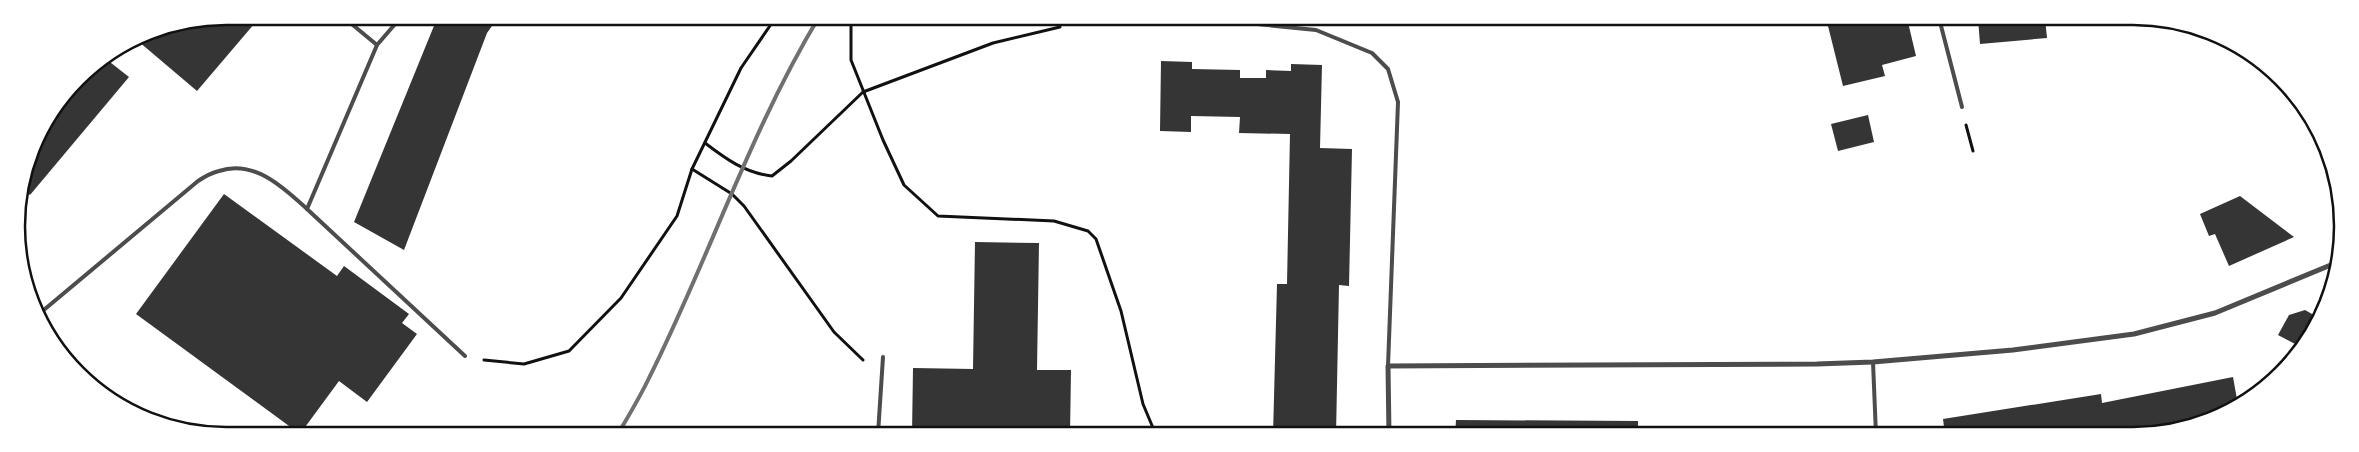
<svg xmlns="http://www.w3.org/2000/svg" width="2359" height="452" font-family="'DM Sans',sans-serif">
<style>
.building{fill:#353535}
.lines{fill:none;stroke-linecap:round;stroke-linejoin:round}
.path{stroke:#111;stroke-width:3}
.service{stroke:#4c4c4c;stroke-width:4}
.minor{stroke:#4c4c4c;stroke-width:5}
.rail{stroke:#707070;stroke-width:4}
.rim{fill:none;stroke:#111;stroke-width:2.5}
</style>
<rect width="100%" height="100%" fill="#fff"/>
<!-- building -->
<g class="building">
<polygon points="226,16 261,16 197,91 138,41 146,32"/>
<polygon points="438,16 499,16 487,33 404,250 354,222"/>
<polygon points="1826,18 1871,18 1872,21 1887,18 1907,18 1916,56 1882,65 1885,76 1843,86"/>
<polygon points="1978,18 2045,18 2047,38 1980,44"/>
<polygon points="106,59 129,77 30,195 23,189 38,133 78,77"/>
<polygon points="1161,61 1192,62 1192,69 1240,70 1240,78 1266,78 1266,70 1291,71 1291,64 1322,65 1320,148 1352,149 1349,286 1339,285 1336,435 1273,435 1277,284 1287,284 1290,134 1239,133 1240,117 1191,116 1191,132 1160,131"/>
<polygon points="1868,115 1874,142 1838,151 1831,124"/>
<polygon points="224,194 337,276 344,266 409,314 402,323 417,334 367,402 339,381 300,434 136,314"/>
<polygon points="2240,196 2294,237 2229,266 2215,234 2209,236 2200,214"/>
<polygon points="975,242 1039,243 1037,370 1071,370 1070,435 912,434 913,368 973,369"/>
<polygon points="2305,310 2321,319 2301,347 2278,335 2289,315"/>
<polygon points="2233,377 2238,405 2226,414 2147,435 1945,435 1943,419 2101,394 2102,403"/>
<polygon points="1456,420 1638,421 1638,435 1455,435"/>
</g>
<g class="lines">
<!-- path -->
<g class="path">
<polyline points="851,17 851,60 883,140 904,185 938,216 1054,221 1088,231 1096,239 1121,311 1143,404 1156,435"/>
<polyline points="1966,125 1973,151"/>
<path d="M705,143c21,16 40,30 67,33l19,-15 72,-69 130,-49 67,-16"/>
<polyline points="692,169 732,194 744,206 834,332 863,360"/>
<polyline points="484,360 524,364 569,351 621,298 677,216 692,169 741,68 776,17"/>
</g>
<!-- service -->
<g class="service">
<polyline points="342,16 377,45"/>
<polyline points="1939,18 1962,107"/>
<polyline points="1079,23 1196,18 1316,30 1372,53 1388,69 1398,102 1388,366"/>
<polyline points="307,209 465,356"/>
<polyline points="2333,265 2335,272"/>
<path d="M39,314l159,-133c6,-4 13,-8 21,-10 35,-12 65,17 88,38l70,-164 25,-29"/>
<polyline points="1873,362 1876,435"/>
<polyline points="878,434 883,357"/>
</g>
<!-- minor -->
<polyline class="minor" points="1389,435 1388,366 1817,364 1873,362 2013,350 2134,334 2215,313 2338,262"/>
<!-- rail -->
<path class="rail" d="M618,434c11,-19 22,-37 31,-56 60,-119 101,-247 170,-361"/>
</g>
<!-- crop -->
<path d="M0 0H2359V452H0ZM226 25H2133A201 201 0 0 1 2334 226V226A201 201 0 0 1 2133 427H226A201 201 0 0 1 25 226V226A201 201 0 0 1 226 25Z" fill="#fff" fill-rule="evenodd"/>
<path class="rim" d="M226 25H2133A201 201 0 0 1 2334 226V226A201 201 0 0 1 2133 427H226A201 201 0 0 1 25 226V226A201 201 0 0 1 226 25Z"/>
</svg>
